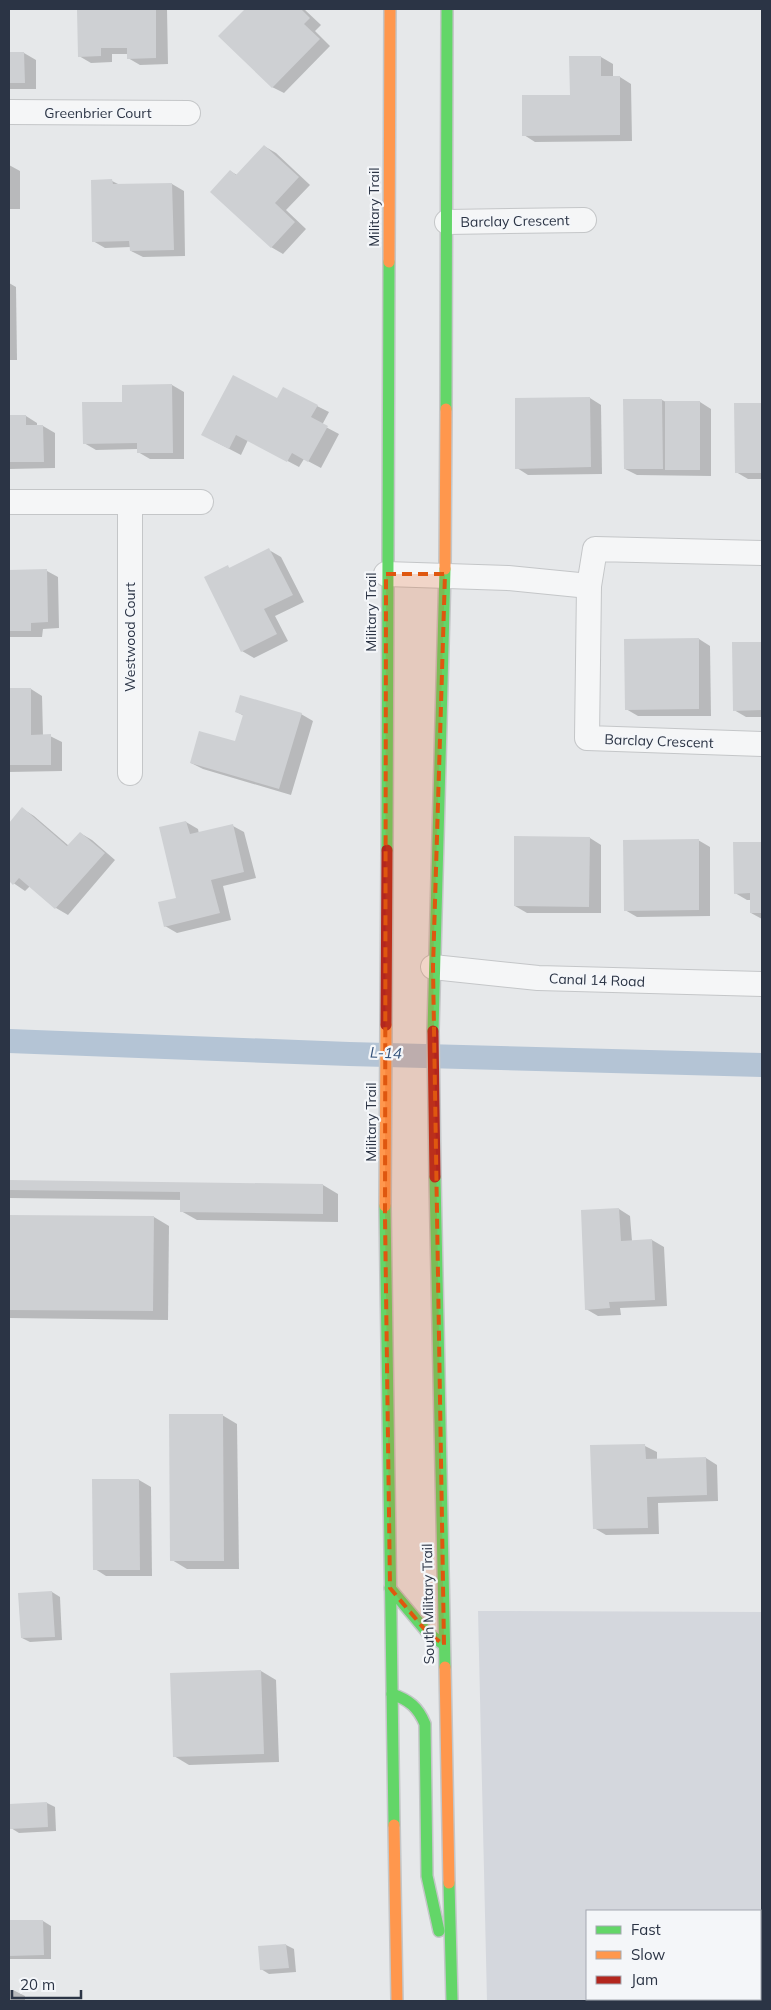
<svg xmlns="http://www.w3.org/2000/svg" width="771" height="2010" font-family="Mulish,sans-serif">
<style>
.built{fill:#d4d7dd;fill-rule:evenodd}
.shadow{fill:#0003}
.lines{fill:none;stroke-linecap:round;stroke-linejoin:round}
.canal{stroke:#b4c4d5;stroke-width:24}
.building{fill:#ced0d3}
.street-casing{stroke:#c4c6c8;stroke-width:26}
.fast-casing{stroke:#c4c6c8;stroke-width:14}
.slow-casing{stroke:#c4c6c8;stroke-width:14}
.jam-casing{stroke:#c4c6c8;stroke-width:14}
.street{stroke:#f5f6f7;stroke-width:24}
.fast{stroke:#63d668;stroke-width:11}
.slow{stroke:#ff974d;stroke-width:11}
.jam{stroke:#b3261e;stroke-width:11}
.marked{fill:#df570f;fill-opacity:0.2;stroke:#df570f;stroke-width:4;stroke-dasharray:10 6;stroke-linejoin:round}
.labels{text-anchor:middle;stroke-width:4.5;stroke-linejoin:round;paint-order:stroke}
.street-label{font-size:14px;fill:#2b3445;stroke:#f4f6f9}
.water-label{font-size:15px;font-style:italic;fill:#34527a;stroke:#f4f6f9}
</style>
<rect width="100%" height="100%" fill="#e6e8ea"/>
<!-- built -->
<path class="built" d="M478,1611l284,1v389h-275zM587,1911h173v88h-173z"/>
<!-- shadow -->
<g class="shadow">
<polygon points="79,9 167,9 168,64 140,65 128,58 128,54 112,54 112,62 91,63 79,56"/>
<polygon points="247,9 304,9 321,25 315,31 330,46 284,93 272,87 220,36"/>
<polygon points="9,14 10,53 24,53 36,60 36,89 9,89"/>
<polygon points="571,57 601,57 613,64 613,77 620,77 631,84 632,141 535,142 524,135 571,96"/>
<polygon points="264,146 276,153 310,185 286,210 306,229 283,254 271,247 230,171 237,175"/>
<polygon points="9,165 20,171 20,209 9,209"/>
<polygon points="112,181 120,185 172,184 184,191 185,256 143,257 131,251 131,247 105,248 93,241"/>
<polygon points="9,283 16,287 17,360 9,360"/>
<polygon points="172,385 184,392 184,459 150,459 138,452 138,449 96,450 84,443 124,403"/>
<polygon points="590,398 601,405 602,474 528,475 517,468"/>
<polygon points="278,399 317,406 329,412 322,425 339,434 321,468 304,459 299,467 248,440 241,455 214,441"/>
<polygon points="662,400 666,402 700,402 711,409 711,476 637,475 625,469 625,401"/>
<polygon points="735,404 762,404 762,479 748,479 736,472"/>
<polygon points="26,416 37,423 37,426 43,426 55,433 55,468 9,469 9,417"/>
<polygon points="269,550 281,557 304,602 275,616 288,641 254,658 242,651 228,567 231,569"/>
<polygon points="9,571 47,571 58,577 59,628 43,629 42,637 9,637"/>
<polygon points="699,639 710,646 711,716 638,716 626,709"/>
<polygon points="733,643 762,643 762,717 746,717 734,710"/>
<polygon points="31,689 42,696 43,736 50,736 62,742 62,771 9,772 9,690"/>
<polygon points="237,712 301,714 313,721 291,795 203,769 191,763 236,743 244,716"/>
<polygon points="23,809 34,816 69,846 80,833 92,840 115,860 68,915 56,908 30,886 25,891 9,880 9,825"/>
<polygon points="186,822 198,829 199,834 233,826 244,832 256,878 223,886 231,920 177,933 165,926 178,899"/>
<polygon points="590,838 601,845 601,913 527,913 515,906"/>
<polygon points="698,840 710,847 710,916 637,917 625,910"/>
<polygon points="735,843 762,843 762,919 751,913 751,900 747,900 735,893"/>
<polygon points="9,1181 323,1185 338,1194 338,1222 197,1220 181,1211 182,1200 9,1198"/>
<polygon points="619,1209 630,1216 632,1241 652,1240 664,1247 667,1306 620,1308 621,1315 598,1316 586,1309"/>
<polygon points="9,1216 154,1217 169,1226 168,1320 9,1318"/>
<polygon points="222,1415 237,1424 239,1569 187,1569 172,1560"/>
<polygon points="645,1446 657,1452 657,1460 706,1458 717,1465 718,1501 658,1503 659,1534 606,1535 594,1528"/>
<polygon points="94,1480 139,1480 151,1487 152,1576 106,1576 95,1569"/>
<polygon points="52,1592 60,1597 62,1640 30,1642 22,1638"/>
<polygon points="261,1671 276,1680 279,1762 189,1765 174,1756"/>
<polygon points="47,1803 55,1807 56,1831 19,1833 11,1828"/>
<polygon points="9,1921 43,1921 51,1926 51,1959 9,1959"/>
<polygon points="286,1945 294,1949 296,1972 269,1974 261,1969"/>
<polygon points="9,1990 13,1990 25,1996 25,2001 9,2001"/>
</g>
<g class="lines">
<!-- canal -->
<polyline class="canal" points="9,1041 349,1054 762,1065"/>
</g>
<!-- building -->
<g class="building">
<polygon points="77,9 156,9 156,58 127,59 127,48 101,48 101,56 78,57"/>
<polygon points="245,9 301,9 310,18 304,24 320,39 272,88 218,36"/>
<polygon points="9,52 24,52 25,83 9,83"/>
<polygon points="569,56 601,56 601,76 620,76 620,135 522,136 522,95 570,95"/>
<polygon points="264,145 299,177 275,203 295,222 271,248 210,192 230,170 236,175"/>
<polygon points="112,179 113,184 172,183 174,250 130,251 129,241 92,242 91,180"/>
<polygon points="233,375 277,398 283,387 318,405 311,417 328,426 308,462 292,453 287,462 236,435 229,449 201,435"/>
<polygon points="172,384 173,453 137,453 137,443 83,444 82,402 122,402 122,385"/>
<polygon points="590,397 591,467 515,469 515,398"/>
<polygon points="623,399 662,399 663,469 624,469"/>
<rect x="665" y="401" width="35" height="69"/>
<polygon points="734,403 762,403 762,473 735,473"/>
<polygon points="9,415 26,415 26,425 43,425 44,462 9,462"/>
<polygon points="269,548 293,595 264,609 277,634 241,652 204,577 228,565 229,568"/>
<polygon points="47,569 48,622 31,623 31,631 9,631 9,570"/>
<polygon points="699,638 699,709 625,710 624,639"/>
<polygon points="732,642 762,642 762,710 733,711"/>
<polygon points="9,688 31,688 31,735 51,734 51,765 9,765"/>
<polygon points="240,695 302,713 279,789 190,763 199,731 235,741 243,715 235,712"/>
<polygon points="22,807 67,846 80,832 105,853 55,909 19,878 13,885 9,881 9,823"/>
<polygon points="186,821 190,834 233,824 244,872 211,880 220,913 164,927 158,902 176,898 159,827"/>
<polygon points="514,836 590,837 589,907 514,906"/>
<polygon points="699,839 699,910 624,911 623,840"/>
<polygon points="733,842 762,842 762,913 750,913 750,893 734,894"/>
<polygon points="9,1180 323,1184 323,1214 180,1212 180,1192 9,1190"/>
<polygon points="619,1208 621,1241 652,1239 655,1300 609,1302 610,1308 585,1310 581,1210"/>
<polygon points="9,1215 154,1216 153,1311 9,1310"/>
<polygon points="169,1414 223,1414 224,1561 170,1561"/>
<polygon points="645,1444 646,1459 706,1457 707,1495 647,1497 648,1528 593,1529 590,1445"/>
<polygon points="92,1479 139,1479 140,1570 93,1570"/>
<polygon points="52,1591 55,1637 21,1638 18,1593"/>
<polygon points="261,1670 264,1754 173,1757 170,1673"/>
<polygon points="47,1802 48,1827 10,1829 9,1804"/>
<polygon points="9,1920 43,1920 44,1955 9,1956"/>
<polygon points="286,1944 289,1968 260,1970 258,1946"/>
</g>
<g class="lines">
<defs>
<g id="street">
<polyline points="9,112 188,113"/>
<polyline points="447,222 584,220"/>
<polyline points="9,502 201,502"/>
<polyline points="762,553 595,549 589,586 587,738 762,744"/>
<polyline points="386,574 508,578 589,586"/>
<polyline points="130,773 130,502"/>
<polyline points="433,967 538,978 762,984"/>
</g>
<g id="fast">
<polyline points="446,409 447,9"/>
<polyline points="387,850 389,262"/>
<polyline points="433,1031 445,569"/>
<polyline points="435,1177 445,1667"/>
<polyline points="385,1206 394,1825"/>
<polyline points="390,1588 426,1631 444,1645"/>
<path d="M392,1694c17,6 26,13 33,30l2,152 12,55"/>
<polyline points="449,1883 452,2001"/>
</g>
<g id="slow">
<polyline points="389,262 390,9"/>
<polyline points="445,569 446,409"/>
<polyline points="385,1206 386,1025"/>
<polyline points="445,1667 449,1883"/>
<polyline points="394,1825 397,2001"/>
</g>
<g id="jam">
<polyline points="386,1025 387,850"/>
<polyline points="433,1031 435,1177"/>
</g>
</defs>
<!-- street casing -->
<use href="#street" class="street-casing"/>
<!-- fast casing -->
<use href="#fast" class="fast-casing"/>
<!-- slow casing -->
<use href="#slow" class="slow-casing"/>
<!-- jam casing -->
<use href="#jam" class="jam-casing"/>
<!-- street -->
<use href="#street" class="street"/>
<!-- fast -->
<use href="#fast" class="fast"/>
<!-- slow -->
<use href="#slow" class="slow"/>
<!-- jam -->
<use href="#jam" class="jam"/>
</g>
<!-- marked area -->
<path class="marked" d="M386,574h59l-12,393 11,678 -18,-14 -36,-43 -5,-372z"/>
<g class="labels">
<!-- street labels -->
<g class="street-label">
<text x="98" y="118">Greenbrier Court</text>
<text transform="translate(374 207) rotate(-90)" y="5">Military Trail</text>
<text transform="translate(515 221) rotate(-1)" y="5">Barclay Crescent</text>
<text transform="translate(371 612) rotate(-90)" y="5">Military Trail</text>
<text transform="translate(130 637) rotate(-90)" y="5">Westwood Court</text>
<text transform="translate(659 741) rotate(2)" y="5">Barclay Crescent</text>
<text transform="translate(597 980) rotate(2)" y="5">Canal 14 Road</text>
<text transform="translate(371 1122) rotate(-90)" y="5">Military Trail</text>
<text transform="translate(428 1604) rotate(-91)" y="5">South Military Trail</text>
</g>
<!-- water labels -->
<g class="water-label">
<text transform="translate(386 1053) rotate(2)" y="5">L-14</text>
</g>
</g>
<!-- border -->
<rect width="771" height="2010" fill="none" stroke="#2b3445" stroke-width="20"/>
<!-- legend -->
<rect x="586" y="1910" width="175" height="90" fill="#f4f6f9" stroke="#a4a8b1"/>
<rect x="596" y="1926" width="25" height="8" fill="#63d668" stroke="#a4a8b1"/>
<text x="631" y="1935" font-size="15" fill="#2b3445">Fast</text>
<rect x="596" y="1951" width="25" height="8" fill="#ff974d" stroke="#a4a8b1"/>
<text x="631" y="1960" font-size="15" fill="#2b3445">Slow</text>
<rect x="596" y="1976" width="25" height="8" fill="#b3261e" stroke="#a4a8b1"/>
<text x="631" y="1985" font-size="15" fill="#2b3445">Jam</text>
<!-- scale -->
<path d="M12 1990v8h69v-8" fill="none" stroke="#2b3445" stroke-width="2.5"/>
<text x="20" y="1990" font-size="15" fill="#2b3445" stroke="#f4f6f9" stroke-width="4" paint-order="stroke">20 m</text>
</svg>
